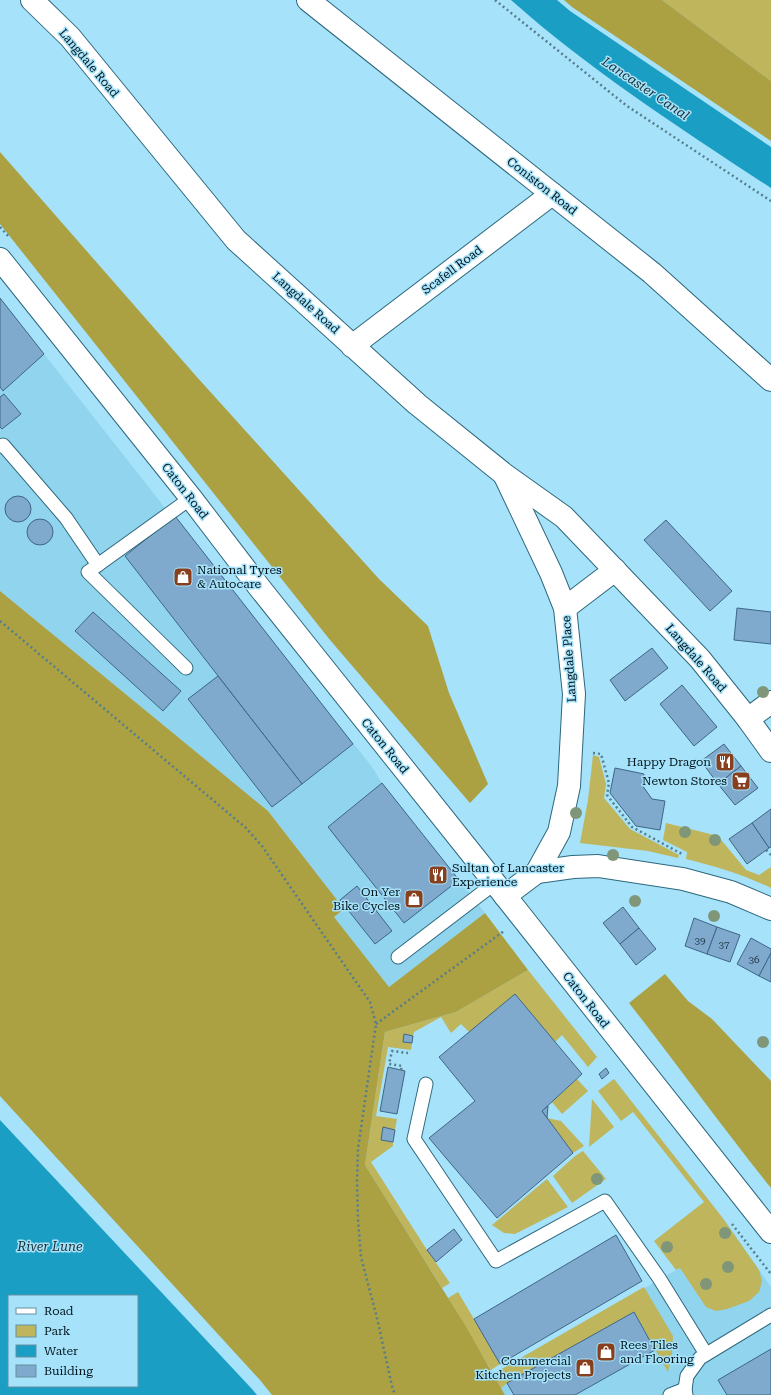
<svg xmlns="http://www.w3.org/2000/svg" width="771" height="1395" font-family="'Roboto Serif',serif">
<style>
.built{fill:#90d4ed}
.green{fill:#beb55c}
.forest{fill:#aba142}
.water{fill:#1a9ec4;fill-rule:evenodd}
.building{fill:#7faacd;stroke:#3e6686}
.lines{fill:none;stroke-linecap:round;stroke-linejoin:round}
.service-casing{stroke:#2e687d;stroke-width:15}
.minor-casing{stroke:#2e687d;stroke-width:24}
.primary-casing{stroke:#2e687d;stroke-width:24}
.path{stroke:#557d8d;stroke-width:2.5;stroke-dasharray:2 3;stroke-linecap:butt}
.service{stroke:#fff;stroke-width:13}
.minor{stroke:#fff;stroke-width:22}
.primary{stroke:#fff;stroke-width:22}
.tree{fill:#7f9679}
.labels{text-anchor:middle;stroke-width:3;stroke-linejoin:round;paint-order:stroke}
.number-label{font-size:10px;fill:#203a48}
.street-label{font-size:12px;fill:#00141c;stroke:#a6e2f9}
.poi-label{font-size:12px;fill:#00141c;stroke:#a6e2f9;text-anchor:end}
.water-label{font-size:13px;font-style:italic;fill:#192d34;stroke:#a6e2f9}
</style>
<rect width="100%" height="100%" fill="#a6e2f9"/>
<!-- built -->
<g class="built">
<polygon points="0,298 169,513 175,516 372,767 382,783 485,913 389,987 334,917 344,909 268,811 0,591"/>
<polygon points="722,1217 771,1287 771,1395 505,1395 493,1374 680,1268"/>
</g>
<!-- green -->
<g class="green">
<polygon points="662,0 771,0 771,81"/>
<polygon points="593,755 599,757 606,784 604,798 630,829 679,855 678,858 648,851 580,843 588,800"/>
<path d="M666,823l52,13 28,34 13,5 12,-8v21c-27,-13 -56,-22 -85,-29l1,-7 -24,-12z"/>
<polygon points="528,970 597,1057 588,1067 562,1035 555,1042 469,1032 461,1024 451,1033 441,1017 414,1032 413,1036 404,1034 403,1042 412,1043 411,1050 388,1047 376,1116 397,1119 395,1130 383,1128 381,1140 393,1142 393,1146 371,1162 427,1250 450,1283 442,1288 365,1165 385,1032 456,1012"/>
<polygon points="577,1079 588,1091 562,1114 552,1102"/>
<polygon points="614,1079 722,1217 759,1270 762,1281 759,1292 749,1301 727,1309 716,1311 706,1307 680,1268 676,1270 654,1241 704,1202 633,1112 621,1121 598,1091"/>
<polygon points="592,1099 614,1127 589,1147"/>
<polygon points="547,1118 561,1121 584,1146 573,1153"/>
<polygon points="583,1151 606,1179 572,1203 553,1176 575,1156"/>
<polygon points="547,1179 568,1207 515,1234 504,1233 492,1225"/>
<polygon points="644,1287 673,1336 672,1354 668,1372 634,1312 507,1383 501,1388 493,1374"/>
<polygon points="458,1292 474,1319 500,1364 491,1370 448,1298"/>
</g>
<!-- forest -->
<g class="forest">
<polygon points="564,0 662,0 771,81 771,141 572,7"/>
<polygon points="0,152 196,376 379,579 428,626 449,693 488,784 470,803 330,640 0,224"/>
<polygon points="0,591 268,811 344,909 334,917 389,987 485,913 528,970 456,1012 385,1032 365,1165 465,1325 505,1395 272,1395 260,1380 0,1096"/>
<path d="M665,974l23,27 24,18 59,62v107c-49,-61 -94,-124 -142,-185z"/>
</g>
<!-- water -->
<g class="water">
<path d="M511,0h46l13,11 201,136v41c-90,-59 -180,-117 -260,-188z"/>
<path d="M0,1120l252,269 5,6h-257zM9,1296h128v90h-128z"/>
</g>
<!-- building -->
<g class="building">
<polygon points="0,298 44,354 3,391 0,387"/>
<polygon points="4,394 21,414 2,429 0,427 0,397"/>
<circle cx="18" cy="509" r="13"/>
<polygon points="175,516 353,744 302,784 125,556"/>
<circle cx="40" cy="532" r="13"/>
<polygon points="666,520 732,591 710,611 644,540"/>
<polygon points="737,608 771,612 771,644 734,640"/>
<polygon points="93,612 181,691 163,711 75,631"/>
<polygon points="652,648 668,668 625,701 610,680"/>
<polygon points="218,676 302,784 272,807 188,699"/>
<polygon points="682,685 717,727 694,746 660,704"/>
<polygon points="724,744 741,766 718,784 701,761"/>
<polygon points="741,766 758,788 735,805 718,784"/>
<polygon points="615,768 644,774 642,785 652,799 665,801 660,830 636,826 610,793"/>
<polygon points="382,783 459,880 404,923 328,827"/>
<polygon points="771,809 771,847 769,848 752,823"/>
<polygon points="752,823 769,848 747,864 729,839"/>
<polygon points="357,886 392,931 375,944 340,900"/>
<polygon points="623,907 639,928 620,944 603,923"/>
<polygon points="694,918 717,927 707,954 685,946"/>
<polygon points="717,927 740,935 730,962 707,954"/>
<polygon points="639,928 656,949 636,965 620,944"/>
<polygon points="751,938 771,949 771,953 759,976 737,964"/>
<polygon points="771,953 771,982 759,976"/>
<polygon points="515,994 582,1074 542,1111 573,1153 497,1218 429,1138 475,1101 439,1057"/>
<polygon points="404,1034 413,1036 412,1043 403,1042"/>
<polygon points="388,1067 405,1071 397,1114 380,1111"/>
<polygon points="606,1068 609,1073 602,1079 599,1074"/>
<polygon points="548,1106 547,1118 542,1111"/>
<polygon points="383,1127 395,1130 393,1142 381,1140"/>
<polygon points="454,1229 462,1240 436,1262 427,1250"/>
<polygon points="616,1235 642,1281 500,1364 474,1319"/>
<polygon points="634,1312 655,1350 575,1395 514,1395 507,1383"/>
<polygon points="771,1349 771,1395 727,1395 718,1380"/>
</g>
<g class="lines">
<defs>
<g id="service">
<polyline points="0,446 3,445 66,518 98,565"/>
<polyline points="186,668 88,572 191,498"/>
<polyline points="398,957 495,883"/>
<polyline points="426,1084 414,1139 496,1261 605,1201 659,1278 706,1354"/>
<polyline points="670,1395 685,1389"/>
<polyline points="686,1395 685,1389 687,1376 700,1358 771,1315"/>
</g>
<g id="minor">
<polyline points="32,0 70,37 236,240 417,404 505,475 564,517 700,659 748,719 771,751"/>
<polyline points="308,0 652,273 771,380"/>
<polyline points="352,346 552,194"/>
<polyline points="505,476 551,573 565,608 574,694 569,786 559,832 537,872 505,896"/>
<polyline points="565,608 615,570"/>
<polyline points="748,719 771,702"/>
<polyline points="537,872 573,867 598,866 683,879 731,892 771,909"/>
</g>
<polyline id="primary" points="0,259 191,498 259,587 483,868 771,1232"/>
</defs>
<!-- service casing -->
<use href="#service" class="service-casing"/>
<!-- minor casing -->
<use href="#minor" class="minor-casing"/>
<!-- primary casing -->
<use href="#primary" class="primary-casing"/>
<!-- path -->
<g class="path">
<polyline points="495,0 627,106 771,201"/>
<polyline points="0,227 9,237"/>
<polyline points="0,621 246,828 262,846 370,1002 376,1024 358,1149 357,1181 358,1219 361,1257 377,1318 392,1386 395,1395"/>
<polyline points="593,753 601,754 609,783 607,795 632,827 682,854"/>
<polyline points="766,850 771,855"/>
<polyline points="376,1024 504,931"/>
<polyline points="401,1070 402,1066 389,1064 392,1051 408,1053"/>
<polyline points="732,1224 771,1274"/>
</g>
<!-- service -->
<use href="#service" class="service"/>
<!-- minor -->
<use href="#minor" class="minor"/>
<!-- primary -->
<use href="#primary" class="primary"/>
</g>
<!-- trees -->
<g class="tree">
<circle cx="763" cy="692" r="6"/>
<circle cx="576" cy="813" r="6"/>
<circle cx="685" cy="832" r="6"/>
<circle cx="715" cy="840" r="6"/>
<circle cx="613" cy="855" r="6"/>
<circle cx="635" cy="901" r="6"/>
<circle cx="714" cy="916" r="6"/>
<circle cx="763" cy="1042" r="6"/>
<circle cx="597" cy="1179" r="6"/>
<circle cx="725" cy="1233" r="6"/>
<circle cx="667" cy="1247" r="6"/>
<circle cx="728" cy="1267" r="6"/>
<circle cx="706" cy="1284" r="6"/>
</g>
<!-- icons -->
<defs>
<symbol id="shop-square" viewBox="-11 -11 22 22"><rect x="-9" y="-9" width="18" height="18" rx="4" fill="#873f1e" stroke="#a6e2f9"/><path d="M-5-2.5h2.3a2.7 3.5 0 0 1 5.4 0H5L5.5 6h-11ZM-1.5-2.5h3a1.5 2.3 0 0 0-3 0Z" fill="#fff"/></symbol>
<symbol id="restaurant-square" viewBox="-11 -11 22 22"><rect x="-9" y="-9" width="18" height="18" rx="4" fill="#873f1e" stroke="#a6e2f9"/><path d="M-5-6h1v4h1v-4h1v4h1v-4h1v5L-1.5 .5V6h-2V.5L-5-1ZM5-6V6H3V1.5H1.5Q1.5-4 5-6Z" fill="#fff"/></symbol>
<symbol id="supermarket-square" viewBox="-11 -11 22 22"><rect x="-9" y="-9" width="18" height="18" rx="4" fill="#873f1e" stroke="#a6e2f9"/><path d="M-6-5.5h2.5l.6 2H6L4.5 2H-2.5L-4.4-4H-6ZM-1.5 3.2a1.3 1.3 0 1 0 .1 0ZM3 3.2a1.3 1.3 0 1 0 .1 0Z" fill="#fff"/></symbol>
</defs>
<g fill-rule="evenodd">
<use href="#shop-square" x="172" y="566" width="22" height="22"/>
<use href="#restaurant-square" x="714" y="751" width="22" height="22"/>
<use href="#supermarket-square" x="730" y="770" width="22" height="22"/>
<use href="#restaurant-square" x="427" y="864" width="22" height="22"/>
<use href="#shop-square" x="403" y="888" width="22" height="22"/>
<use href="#shop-square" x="595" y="1341" width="22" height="22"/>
<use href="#shop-square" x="574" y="1357" width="22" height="22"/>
</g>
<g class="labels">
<!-- number labels -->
<g class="number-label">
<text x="700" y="944">39</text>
<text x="724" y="948">37</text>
<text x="754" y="963">36</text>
</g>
<!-- street labels -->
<g class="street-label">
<text transform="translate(89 63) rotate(50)" y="4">Langdale Road</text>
<text transform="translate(542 186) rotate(38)" y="4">Coniston Road</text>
<text transform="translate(452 270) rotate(-37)" y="4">Scafell Road</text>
<text transform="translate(306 303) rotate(42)" y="4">Langdale Road</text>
<text transform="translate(185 491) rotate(52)" y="4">Caton Road</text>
<text transform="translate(696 658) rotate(49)" y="4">Langdale Road</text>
<text transform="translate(569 659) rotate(-94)" y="4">Langdale Place</text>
<text transform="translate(385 746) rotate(51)" y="4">Caton Road</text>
<text transform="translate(586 1000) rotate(52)" y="4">Caton Road</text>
</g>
<!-- poi labels -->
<g class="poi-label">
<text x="197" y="574" text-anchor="start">National Tyres<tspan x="197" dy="14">&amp; Autocare</tspan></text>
<text x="711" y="766">Happy Dragon</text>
<text x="727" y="785">Newton Stores</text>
<text x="452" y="872" text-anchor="start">Sultan of Lancaster<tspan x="452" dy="14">Experience</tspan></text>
<text x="400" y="896">On Yer<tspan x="400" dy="14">Bike Cycles</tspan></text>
<text x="620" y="1349" text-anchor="start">Rees Tiles<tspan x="620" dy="14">and Flooring</tspan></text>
<text x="571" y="1365">Commercial<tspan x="571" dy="14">Kitchen Projects</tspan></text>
</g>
<!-- water labels -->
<g class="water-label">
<text transform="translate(646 88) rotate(34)" y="5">Lancaster Canal</text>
<text x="50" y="1251">River Lune</text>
</g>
</g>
<!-- legend -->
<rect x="8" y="1295" width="130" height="92" fill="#a6e2f9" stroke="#6490a1"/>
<rect x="16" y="1308" width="20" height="6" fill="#ffffff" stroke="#6490a1"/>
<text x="44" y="1315" font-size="12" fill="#00141c">Road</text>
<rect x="16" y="1325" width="20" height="12" fill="#beb55c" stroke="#6490a1"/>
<text x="44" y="1335" font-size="12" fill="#00141c">Park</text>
<rect x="16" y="1345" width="20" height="12" fill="#1a9ec4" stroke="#6490a1"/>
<text x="44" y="1355" font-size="12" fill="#00141c">Water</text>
<rect x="16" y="1365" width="20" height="12" fill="#7faacd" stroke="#6490a1"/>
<text x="44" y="1375" font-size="12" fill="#00141c">Building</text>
</svg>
